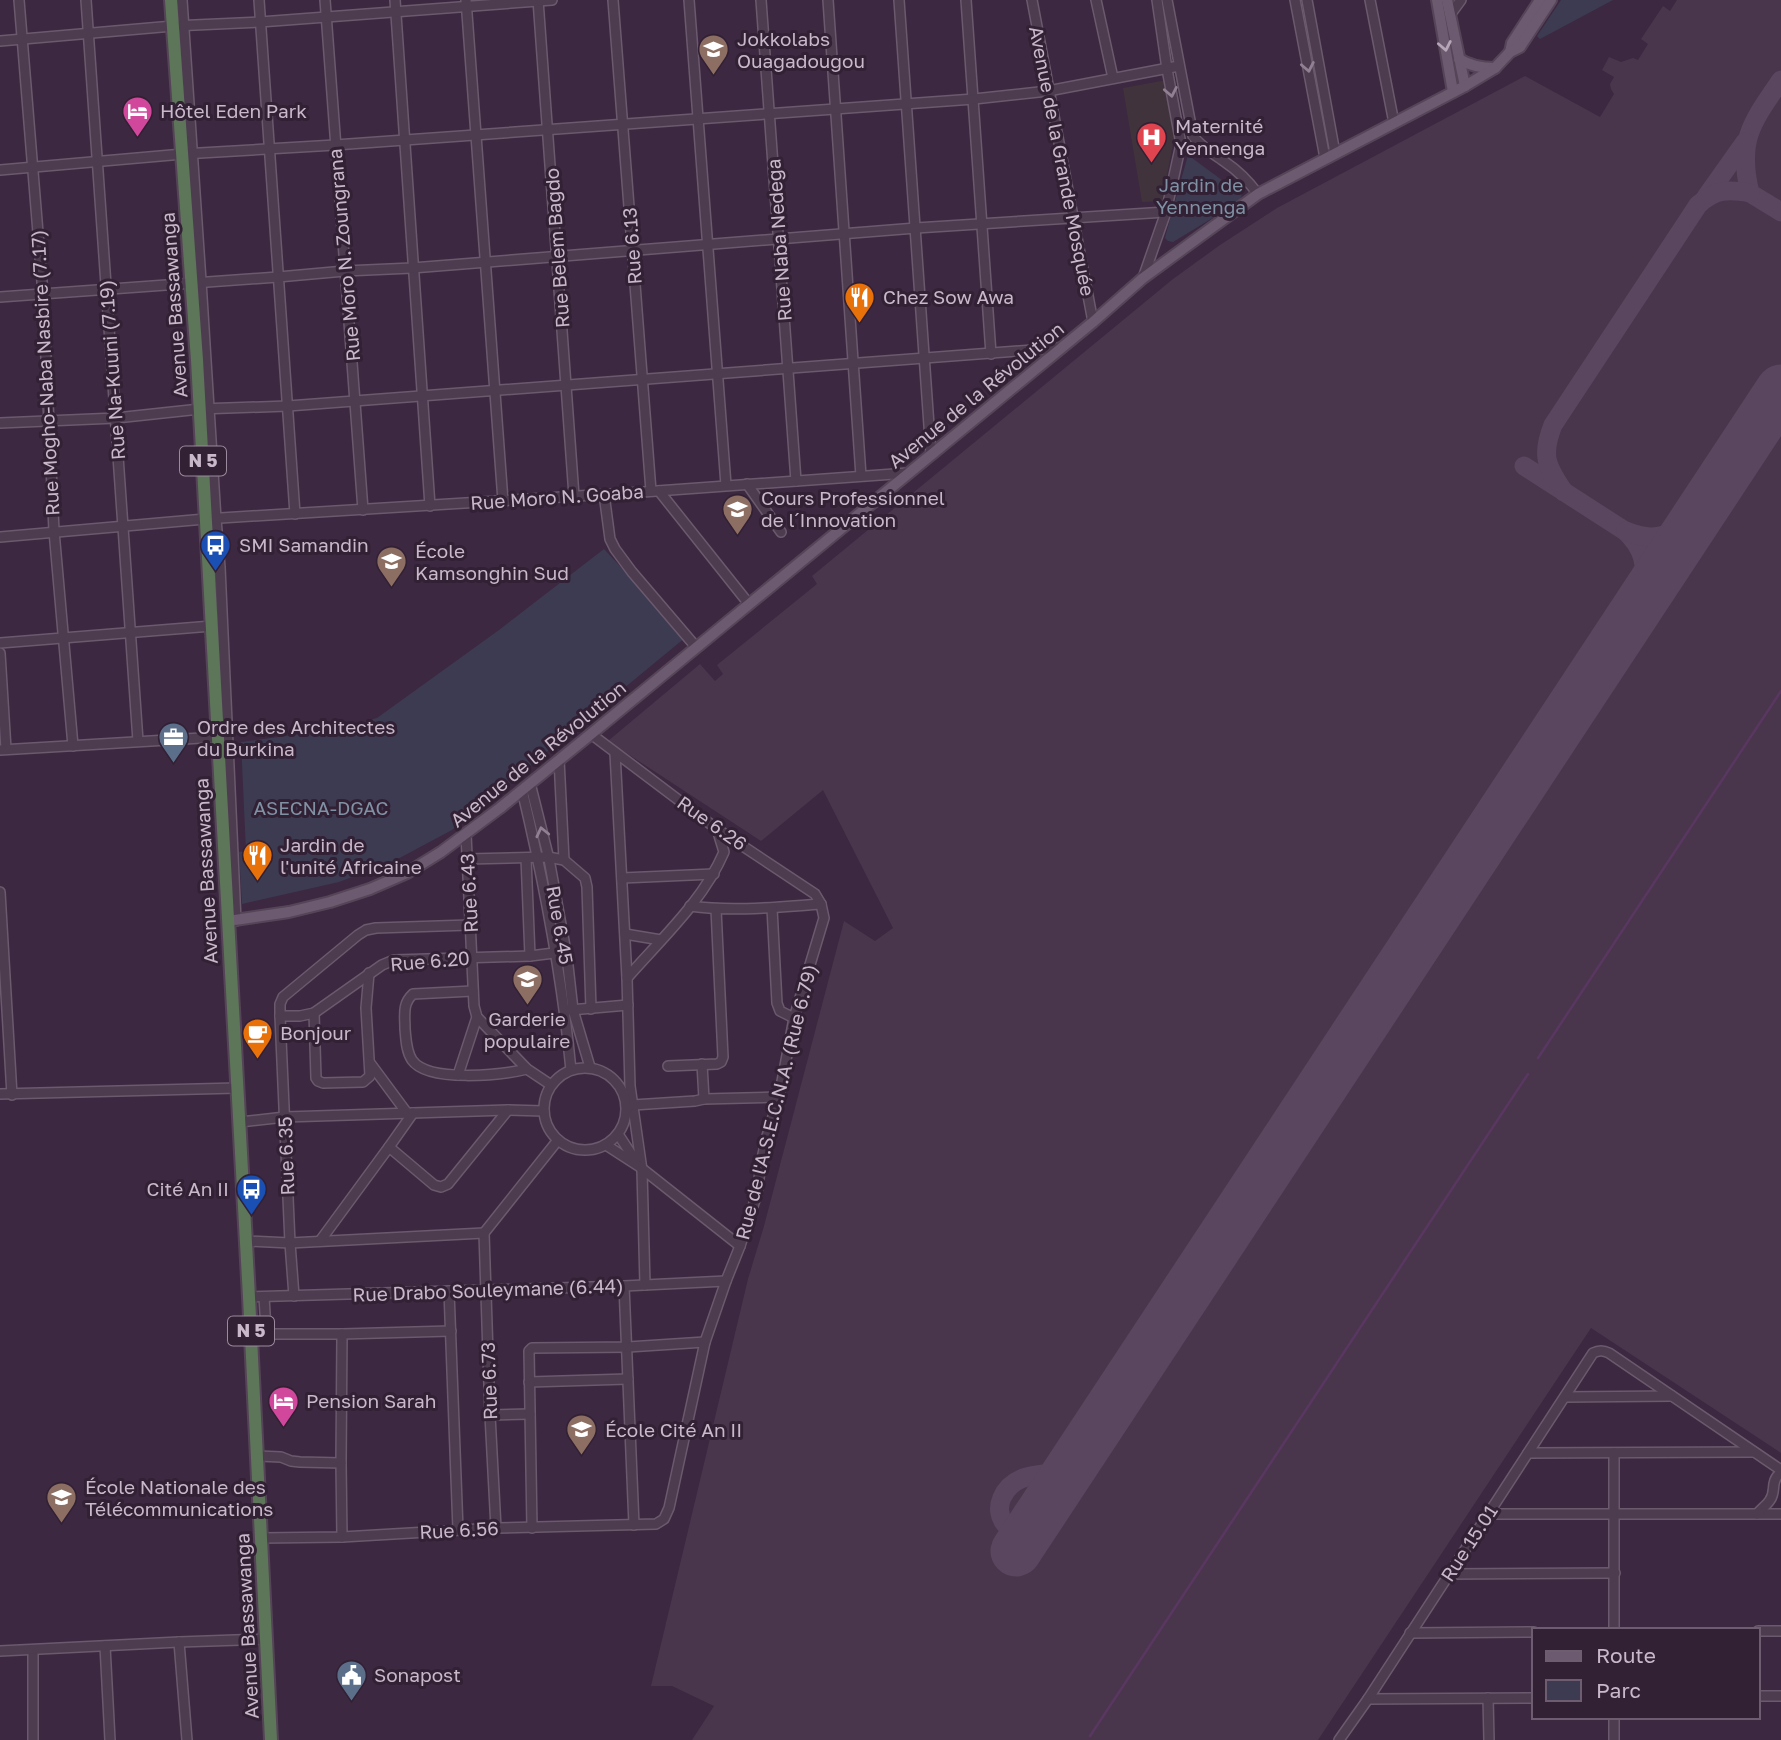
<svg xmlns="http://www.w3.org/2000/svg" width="1781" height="1740" font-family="'Golos Text',sans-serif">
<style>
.medical{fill:#41333c}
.airport{fill:#49364d}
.green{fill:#3d3b51}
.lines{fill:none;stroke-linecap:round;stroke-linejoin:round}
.stream{stroke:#593760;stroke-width:2.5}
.taxiway{stroke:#5a465e;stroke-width:19}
.runway{stroke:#5a465e;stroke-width:51}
.minor-casing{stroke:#6b596d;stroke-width:12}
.major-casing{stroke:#564559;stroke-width:14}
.highway-casing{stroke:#554357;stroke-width:16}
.minor{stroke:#4d3c50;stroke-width:9}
.major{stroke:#6c5a70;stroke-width:10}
.highway{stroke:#5d7559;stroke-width:12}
.oneway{stroke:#b6a5b8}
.oneway2{stroke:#918093}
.labels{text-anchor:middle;stroke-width:6;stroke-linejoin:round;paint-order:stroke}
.shield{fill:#322035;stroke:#9b8a9d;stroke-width:2}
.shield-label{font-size:18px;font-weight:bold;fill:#c8b8ca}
.poi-label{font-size:19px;fill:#c8b8ca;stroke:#322035;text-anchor:start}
.street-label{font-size:19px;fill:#c8b8ca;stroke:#322035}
.park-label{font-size:19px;fill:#7f92a4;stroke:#322035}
</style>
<rect width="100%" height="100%" fill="#3c2840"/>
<!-- medical -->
<polygon class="medical" points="1167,80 1176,128 1162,201 1142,202 1123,88"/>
<!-- airport -->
<polygon class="airport" points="1677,0 1781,0 1781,1453 1591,1328 1318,1740 692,1740 714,1706 672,1686 651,1686 748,1279 764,1226 844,921 875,941 893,928 823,790 761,841 608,741 700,664 715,681 723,674 717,665 817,584 812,576 1173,279 1220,245 1277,208 1525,76 1600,117 1614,94 1611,89 1610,84 1614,77 1602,70 1609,57 1621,62 1633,58 1638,60 1648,44 1641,39 1663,6 1670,11"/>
<!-- green -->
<g class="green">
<polygon points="1561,0 1613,0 1540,39 1537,36"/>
<polygon points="1188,155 1242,195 1239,202 1173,242 1168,241 1165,238 1166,234"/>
<polygon points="604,549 686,637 452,830 394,861 339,882 242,904 239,852 246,851 241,742 330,730 377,718 499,630"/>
</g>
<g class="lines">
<!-- stream -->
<g class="stream">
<polyline points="1538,1058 1781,691"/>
<polyline points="1090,1736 1528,1074"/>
</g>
<!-- taxiway -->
<g class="taxiway">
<path d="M1781,80c-29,42 -44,60 -31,113l31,19"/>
<polyline points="1706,197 1745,142"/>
<path d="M1524,466l101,65c22,20 20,37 20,66"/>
<path d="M1564,492c-18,-26 -23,-37 -11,-67l145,-220c17,-16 30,-16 52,-12"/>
<path d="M1626,531c27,12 41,4 67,-7"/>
<path d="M1057,1489c4,19 -4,43 -27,44 -8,1 -20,-3 -25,-9 -13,-16 -1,-38 16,-45 9,-4 21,-4 31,-7 13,-4 22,-14 31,-22"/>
</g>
<!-- runway -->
<polyline class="runway" points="1016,1551 1781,390"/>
<defs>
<g id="minor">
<polyline points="19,0 43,294 54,531 73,746"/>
<polyline points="86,0 138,741"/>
<polyline points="182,0 201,281 216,519 220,567 236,921"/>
<polyline points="259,0 295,514"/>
<polyline points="325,0 363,510"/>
<polyline points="395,0 430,506"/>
<polyline points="466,0 503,501"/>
<polyline points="538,0 574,496"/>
<polyline points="613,0 651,491"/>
<polyline points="689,0 726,485"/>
<polyline points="761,0 796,481"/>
<polyline points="828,0 861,476"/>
<polyline points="899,0 931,454"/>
<polyline points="966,0 991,354"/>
<polyline points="1032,0 1093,322"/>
<polyline points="1096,0 1113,78"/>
<path d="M1167,0l26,136c9,12 20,17 32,26 12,8 24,20 33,32"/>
<polyline points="1295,0 1325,158"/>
<polyline points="1307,0 1335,153"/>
<polyline points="1370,0 1394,123"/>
<polyline points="1450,15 1461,0"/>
<polyline points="0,41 173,26 260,22 552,0"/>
<polyline points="0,170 183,154 335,145 974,99 1048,91 1179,66"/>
<polyline points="1143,278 1166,212 1181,144 1167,69 1157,0"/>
<polyline points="0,297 278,277 345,271 412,268 916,228 1166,212"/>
<polyline points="0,423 116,418 200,409 288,406 1059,348"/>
<polyline points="747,484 781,532"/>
<polyline points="659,491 749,604"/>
<polyline points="604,494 610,539 615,549 632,572 696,647"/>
<polyline points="0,537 205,519 643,492 908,473"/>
<polyline points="0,643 212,626"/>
<polyline points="0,653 6,749"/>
<polyline points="0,750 218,737"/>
<polyline points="615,753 627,978 630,1086 642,1170 645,1285"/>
<polyline points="559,759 564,860"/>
<polyline points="530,783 549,859 567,957 573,1010 590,1067"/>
<path d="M522,790c22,92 40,186 49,280"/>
<polyline points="466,834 474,1006 477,1017 527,1069 551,1085"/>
<polyline points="526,858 530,956"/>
<polyline points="467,859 548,857 564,860 585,878 587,887 591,1009"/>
<polyline points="622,878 714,874"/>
<polyline points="0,892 12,1095"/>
<path d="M690,906c44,6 88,1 131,-2"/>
<polyline points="772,908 777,1003 780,1011 794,1018"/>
<polyline points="625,934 661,940"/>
<path d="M627,978c35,-40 76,-77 97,-126l-7,-23"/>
<path d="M473,991l-60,3c-11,10 -8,21 -8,35 1,10 1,22 7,31 16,23 90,15 115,9"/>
<polyline points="570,1010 628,1005"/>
<polyline points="314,1013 316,1078 318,1081 323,1083 363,1082 370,1076 366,1008 369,973"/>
<polyline points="280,1016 300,1016 314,1013 382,965 394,960 530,956 554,953"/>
<polyline points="370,1063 407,1113"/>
<polyline points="702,1064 704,1099"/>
<polyline points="668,1066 717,1064 721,1062 723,1057 716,909"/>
<circle cx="585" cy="1109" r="41"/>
<polyline points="458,1075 477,1017"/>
<polyline points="0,1094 237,1088"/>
<polyline points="633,1105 695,1101 704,1099 779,1097"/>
<polyline points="240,1122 285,1117 508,1110 544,1111"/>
<polyline points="618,1134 637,1163"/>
<polyline points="606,1145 640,1167 740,1246"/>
<polyline points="389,1147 434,1185 441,1187 448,1184 508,1110"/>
<polyline points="484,1233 490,1415 496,1528"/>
<polyline points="484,1233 558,1140"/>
<polyline points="246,1241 290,1243 484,1233"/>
<polyline points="320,1241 389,1147 413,1113"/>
<polyline points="624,1286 634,1525"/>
<polyline points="449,1291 458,1530"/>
<polyline points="294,1296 290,1243 280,1016 280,1004 283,997 358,935 366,930 376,928 470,925"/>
<polyline points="249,1297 624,1286 726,1281"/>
<polyline points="264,1297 266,1329 269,1334 342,1334 451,1331"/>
<polyline points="342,1334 341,1463 342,1537"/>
<polyline points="529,1382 628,1379"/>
<polyline points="1565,1397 1672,1396"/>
<polyline points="490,1415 530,1414"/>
<polyline points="1528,1453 1754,1452"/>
<polyline points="258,1456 281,1457 291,1461 300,1462 341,1463"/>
<polyline points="1489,1514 1781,1514"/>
<path d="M1757,1514c4,-5 10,-9 13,-14 7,-10 -1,-17 11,-28"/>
<polyline points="532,1528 529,1351 532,1348 628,1347 705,1342"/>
<polyline points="262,1538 342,1537 496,1528 656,1524 664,1519 669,1508 705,1342 726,1281 740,1246 757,1194 761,1163 767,1136 779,1097 794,1018 824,918 821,904 815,894 717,829 591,734"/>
<polyline points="1449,1574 1615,1573"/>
<polyline points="1614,1630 1614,1453"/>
<polyline points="1758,1631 1781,1631"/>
<polyline points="1410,1633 1534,1632"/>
<polyline points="179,1642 187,1740"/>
<polyline points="105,1646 110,1740"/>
<polyline points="33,1650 33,1740"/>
<polyline points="0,1651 179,1642 267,1639"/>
<polyline points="1758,1696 1781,1696"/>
<polyline points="1488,1698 1489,1740"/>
<polyline points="1368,1699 1534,1698"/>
<polyline points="1614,1717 1614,1740"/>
<path d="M1339,1740l29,-41 225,-346c6,-3 10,-3 16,0l172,117"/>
</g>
<g id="major">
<polyline points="1437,0 1453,92"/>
<polyline points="1447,0 1465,86"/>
<polyline points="1510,52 1512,43 1540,0"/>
<path d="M1459,59c11,7 23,9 36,9"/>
<polyline points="228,921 289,912 330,902 370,889 407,873 441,852 500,808 591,734 1093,322 1143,278 1258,194 1465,86 1495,68 1510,52 1520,47 1551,0"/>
</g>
<polyline id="highway" points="171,0 197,360 249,1297 271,1740"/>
</defs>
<!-- minor casing -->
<use href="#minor" class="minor-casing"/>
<!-- major casing -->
<use href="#major" class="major-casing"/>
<!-- highway casing -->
<use href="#highway" class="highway-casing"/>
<!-- minor -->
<use href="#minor" class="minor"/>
<!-- major -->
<use href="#major" class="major"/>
<!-- highway -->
<use href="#highway" class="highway"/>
</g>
<!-- one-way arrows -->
<defs><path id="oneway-chevron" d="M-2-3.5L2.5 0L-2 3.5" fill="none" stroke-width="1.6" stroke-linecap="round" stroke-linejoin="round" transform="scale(1.75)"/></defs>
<use class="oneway" href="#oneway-chevron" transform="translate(1445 46) rotate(79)"/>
<g class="oneway2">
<use href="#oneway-chevron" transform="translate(1308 67) rotate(79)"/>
<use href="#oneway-chevron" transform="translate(1171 92) rotate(79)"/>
<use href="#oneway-chevron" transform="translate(542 832) rotate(-103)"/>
</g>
<!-- icons -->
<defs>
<symbol id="university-pin" viewBox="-11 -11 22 30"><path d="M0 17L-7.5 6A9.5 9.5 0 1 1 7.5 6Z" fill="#8d6e63" stroke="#322035"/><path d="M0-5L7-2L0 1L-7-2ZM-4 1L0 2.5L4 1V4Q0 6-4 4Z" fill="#fff"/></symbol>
<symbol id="hotel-pin" viewBox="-11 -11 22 30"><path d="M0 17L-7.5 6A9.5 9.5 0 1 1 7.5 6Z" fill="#d1479c" stroke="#322035"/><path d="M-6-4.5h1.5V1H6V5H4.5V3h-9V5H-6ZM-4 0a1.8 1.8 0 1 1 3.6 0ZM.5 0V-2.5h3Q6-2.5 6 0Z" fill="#fff"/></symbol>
<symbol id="hospital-pin" viewBox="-11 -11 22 30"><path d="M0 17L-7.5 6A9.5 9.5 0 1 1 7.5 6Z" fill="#e0444e" stroke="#322035"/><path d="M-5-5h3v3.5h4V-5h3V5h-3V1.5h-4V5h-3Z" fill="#fff"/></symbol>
<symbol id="restaurant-pin" viewBox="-11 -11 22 30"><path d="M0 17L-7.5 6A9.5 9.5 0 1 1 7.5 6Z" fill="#e8710a" stroke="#322035"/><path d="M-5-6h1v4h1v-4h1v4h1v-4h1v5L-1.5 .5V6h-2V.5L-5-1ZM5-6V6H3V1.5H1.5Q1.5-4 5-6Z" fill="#fff"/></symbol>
<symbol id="bus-pin" viewBox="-11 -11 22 30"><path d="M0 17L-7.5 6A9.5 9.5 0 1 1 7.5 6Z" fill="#1a4fb4" stroke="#322035"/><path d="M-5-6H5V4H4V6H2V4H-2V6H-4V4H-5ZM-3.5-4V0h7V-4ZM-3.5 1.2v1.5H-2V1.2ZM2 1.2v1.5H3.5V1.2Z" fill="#fff"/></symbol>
<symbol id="school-pin" viewBox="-11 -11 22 30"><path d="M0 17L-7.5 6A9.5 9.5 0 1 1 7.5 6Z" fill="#8d6e63" stroke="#322035"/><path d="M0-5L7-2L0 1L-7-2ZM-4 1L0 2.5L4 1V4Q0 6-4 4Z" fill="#fff"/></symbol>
<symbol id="office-pin" viewBox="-11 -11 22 30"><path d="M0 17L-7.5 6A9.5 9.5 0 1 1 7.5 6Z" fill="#5c6f8a" stroke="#322035"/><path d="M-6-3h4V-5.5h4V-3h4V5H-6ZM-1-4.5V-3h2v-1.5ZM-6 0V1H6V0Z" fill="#fff"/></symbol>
<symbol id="cafe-pin" viewBox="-11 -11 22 30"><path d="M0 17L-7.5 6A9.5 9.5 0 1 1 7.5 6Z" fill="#e8710a" stroke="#322035"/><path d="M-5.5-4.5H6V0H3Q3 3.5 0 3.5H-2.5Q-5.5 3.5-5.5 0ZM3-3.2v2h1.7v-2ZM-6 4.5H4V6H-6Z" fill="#fff"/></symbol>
<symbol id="civic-pin" viewBox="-11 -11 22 30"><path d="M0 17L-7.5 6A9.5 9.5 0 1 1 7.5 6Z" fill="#5c6f8a" stroke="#322035"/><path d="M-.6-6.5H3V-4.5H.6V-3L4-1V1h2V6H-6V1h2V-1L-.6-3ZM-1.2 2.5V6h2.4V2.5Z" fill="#fff"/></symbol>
</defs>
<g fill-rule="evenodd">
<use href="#university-pin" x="696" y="32" width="35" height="47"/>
<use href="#hotel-pin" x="120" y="94" width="35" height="47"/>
<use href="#hospital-pin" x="1134" y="120" width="35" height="47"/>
<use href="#restaurant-pin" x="842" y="280" width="35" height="47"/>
<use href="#university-pin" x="720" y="492" width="35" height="47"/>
<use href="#bus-pin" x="198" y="528" width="35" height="47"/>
<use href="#school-pin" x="374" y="544" width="35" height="47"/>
<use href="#office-pin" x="156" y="720" width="35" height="47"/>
<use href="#restaurant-pin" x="240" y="838" width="35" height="47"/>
<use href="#school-pin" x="510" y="962" width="35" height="47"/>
<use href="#cafe-pin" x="240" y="1016" width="35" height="47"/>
<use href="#bus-pin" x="234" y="1172" width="35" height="47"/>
<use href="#hotel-pin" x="266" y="1384" width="35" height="47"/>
<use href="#school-pin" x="564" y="1412" width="35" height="47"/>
<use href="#university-pin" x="44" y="1480" width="35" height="47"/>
<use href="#civic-pin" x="334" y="1658" width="35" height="47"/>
</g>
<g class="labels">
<!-- shield labels -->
<g class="shield">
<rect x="180" y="446.5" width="46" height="29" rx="5"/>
<rect x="228" y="1316.5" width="46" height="29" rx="5"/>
</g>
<g class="shield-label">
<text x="203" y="467">N 5</text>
<text x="251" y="1337">N 5</text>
</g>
<!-- poi labels -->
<g class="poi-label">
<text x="737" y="46">Jokkolabs<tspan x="737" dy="22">Ouagadougou</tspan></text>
<text x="160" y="118">Hôtel Eden Park</text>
<text x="1175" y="133">Maternité<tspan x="1175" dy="22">Yennenga</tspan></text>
<text x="883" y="304">Chez Sow Awa</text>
<text x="761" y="505">Cours Professionnel<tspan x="761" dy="22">de l´Innovation</tspan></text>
<text x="239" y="552">SMI Samandin</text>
<text x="415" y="558">École<tspan x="415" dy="22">Kamsonghin Sud</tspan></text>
<text x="197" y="734">Ordre des Architectes<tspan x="197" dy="22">du Burkina</tspan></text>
<text x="280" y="852">Jardin de<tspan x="280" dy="22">l'unité Africaine</tspan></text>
<text x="527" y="1026" text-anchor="middle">Garderie<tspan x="527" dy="22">populaire</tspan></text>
<text x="280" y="1040">Bonjour</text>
<text x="229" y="1196" text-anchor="end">Cité An II</text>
<text x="306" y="1408">Pension Sarah</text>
<text x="605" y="1437">École Cité An II</text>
<text x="85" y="1494">École Nationale des<tspan x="85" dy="22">Télécommunications</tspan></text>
<text x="374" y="1682">Sonapost</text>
</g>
<!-- street labels -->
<g class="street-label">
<text transform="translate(1062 161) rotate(79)" y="7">Avenue de la Grande Mosquée</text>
<text transform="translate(779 240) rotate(-94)" y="7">Rue Naba Nedega</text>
<text transform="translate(632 246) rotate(-94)" y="7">Rue 6.13</text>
<text transform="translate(557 248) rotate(-94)" y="7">Rue Belem Bagdo</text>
<text transform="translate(344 255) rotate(-95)" y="7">Rue Moro N. Zoungrana</text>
<text transform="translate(174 305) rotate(-94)" y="7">Avenue Bassawanga</text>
<text transform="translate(112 370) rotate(-94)" y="7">Rue Na-Kuuni (7.19)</text>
<text transform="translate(45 373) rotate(-93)" y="7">Rue Mogho-Naba Nasbire (7.17)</text>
<text transform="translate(976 395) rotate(-39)" y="7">Avenue de la Révolution</text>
<text transform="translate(557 497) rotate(-4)" y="7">Rue Moro N. Goaba</text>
<text transform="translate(538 754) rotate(-39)" y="7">Avenue de la Révolution</text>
<text transform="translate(712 823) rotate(35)" y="7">Rue 6.26</text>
<text transform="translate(206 871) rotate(-93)" y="7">Avenue Bassawanga</text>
<text transform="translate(469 893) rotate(-93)" y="7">Rue 6.43</text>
<text transform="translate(560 925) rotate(80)" y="7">Rue 6.45</text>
<text transform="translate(430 961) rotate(-5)" y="7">Rue 6.20</text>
<text transform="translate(776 1102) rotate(-76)" y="7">Rue de l'A.S.E.C.N.A. (Rue 6.79)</text>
<text transform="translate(286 1156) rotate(-92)" y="7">Rue 6.35</text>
<text transform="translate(488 1290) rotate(-2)" y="7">Rue Drabo Souleymane (6.44)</text>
<text transform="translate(489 1381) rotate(-92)" y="7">Rue 6.73</text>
<text transform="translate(459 1530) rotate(-3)" y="7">Rue 6.56</text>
<text transform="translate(1469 1543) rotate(-57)" y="7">Rue 15.01</text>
<text transform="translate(247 1626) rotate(-93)" y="7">Avenue Bassawanga</text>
</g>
<!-- park labels -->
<g class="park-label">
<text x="1201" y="192">Jardin de<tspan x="1201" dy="22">Yennenga</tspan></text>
<text x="321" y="815">ASECNA-DGAC</text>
</g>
</g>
<!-- legend -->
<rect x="1532" y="1628" width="228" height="91" fill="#322035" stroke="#6e5d71" stroke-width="2"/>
<rect x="1546" y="1651" width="35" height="10" fill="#6c5a70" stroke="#6e5d71" stroke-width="2"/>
<text x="1596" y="1663" font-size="21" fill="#c8b8ca">Route</text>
<rect x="1546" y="1680" width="35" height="21" fill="#3d3b51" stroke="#6e5d71" stroke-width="2"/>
<text x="1596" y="1698" font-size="21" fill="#c8b8ca">Parc</text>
</svg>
